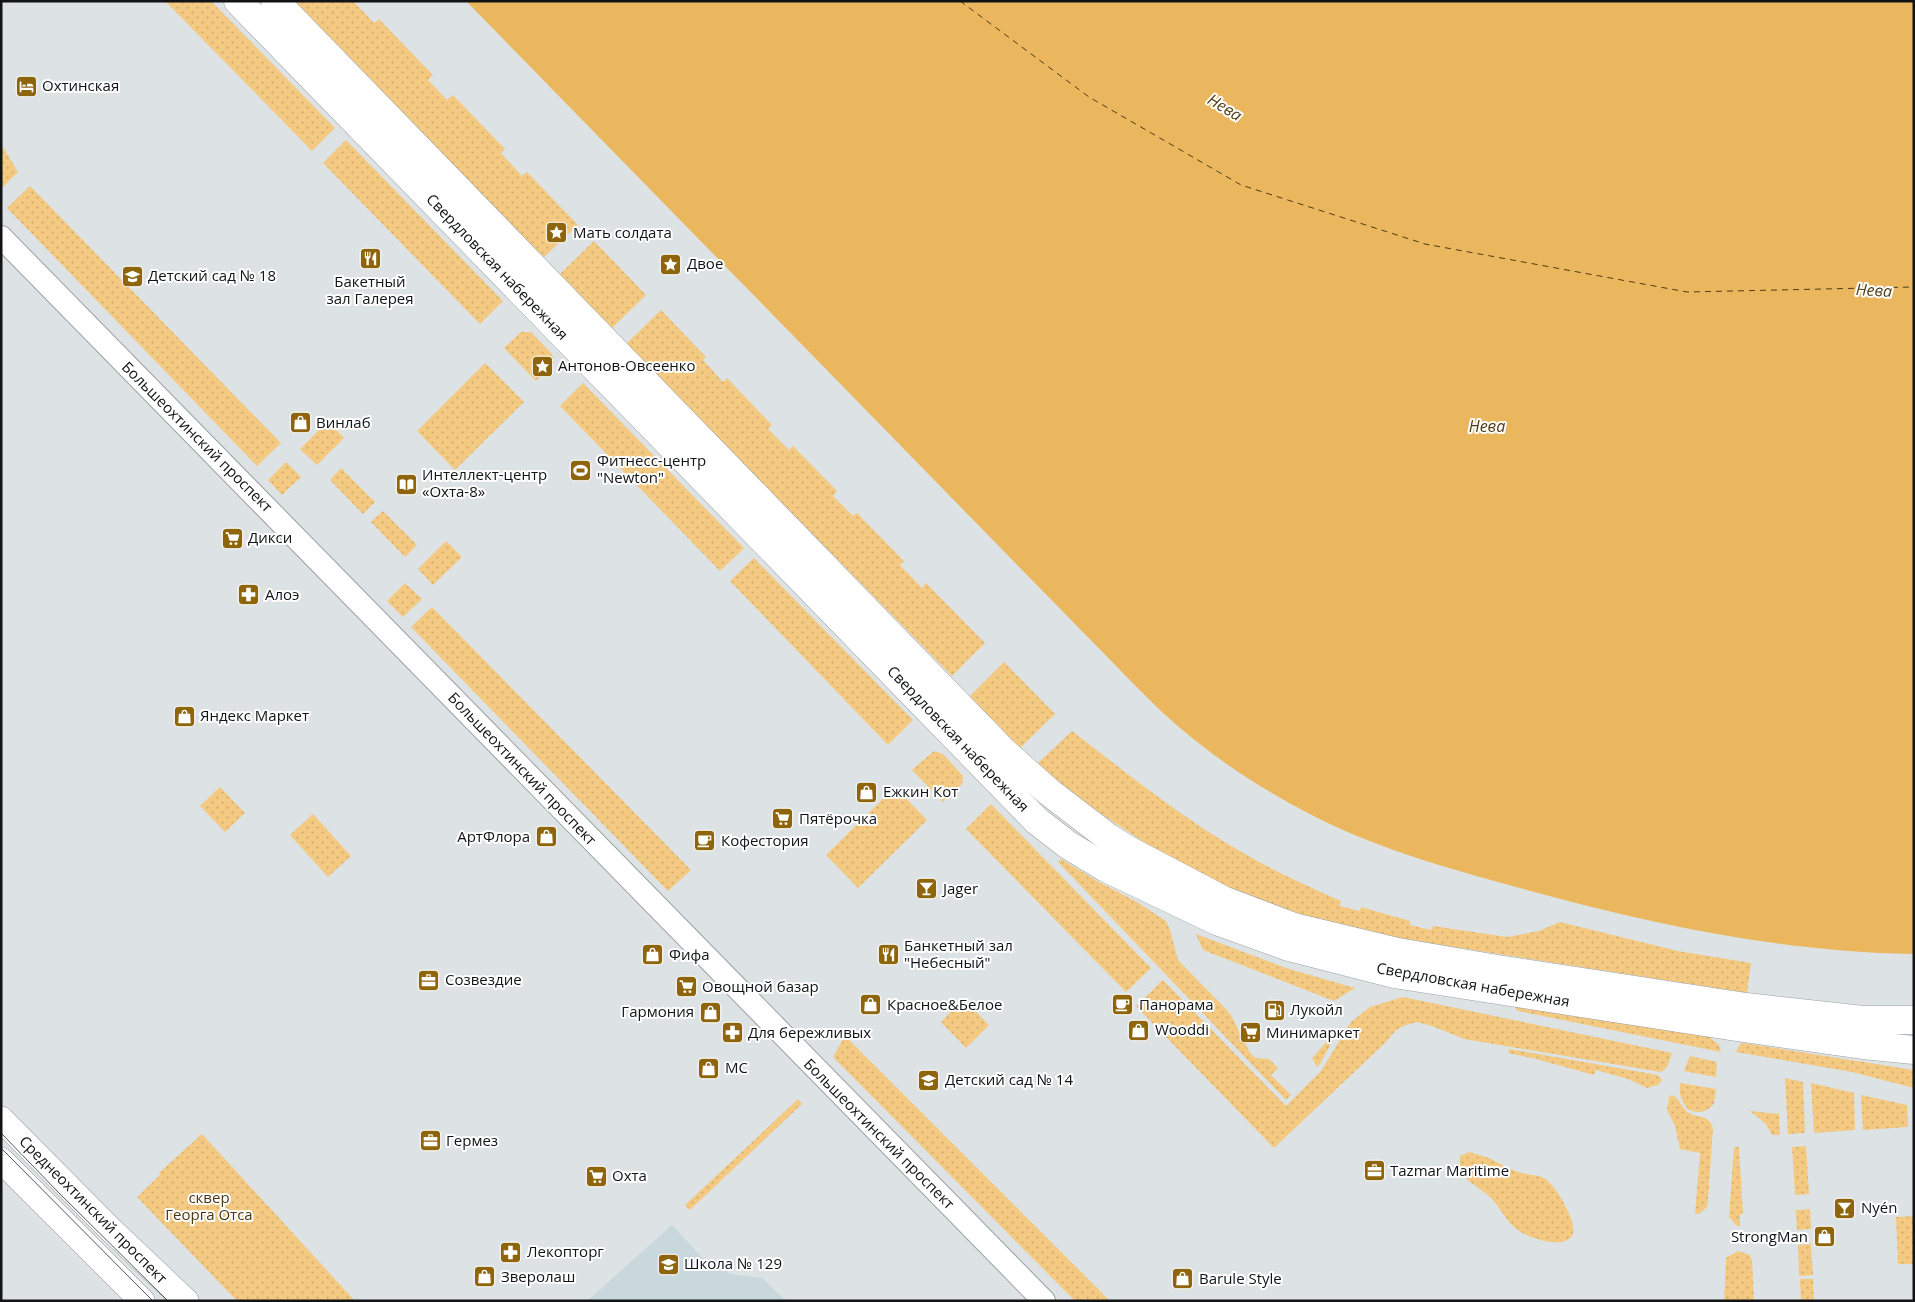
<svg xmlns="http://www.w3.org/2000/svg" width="1915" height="1302" font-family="'Open Sans',sans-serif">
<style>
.built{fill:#c9d8dc}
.green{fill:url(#green-dots)}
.water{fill:#eab75f}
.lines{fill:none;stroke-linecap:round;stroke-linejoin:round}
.ferry{stroke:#503b15;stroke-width:1;stroke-dasharray:6 5;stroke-linecap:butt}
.tertiary-casing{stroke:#9ba1a3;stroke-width:24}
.secondary-casing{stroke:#9ba1a3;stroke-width:26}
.primary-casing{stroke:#9ba1a3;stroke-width:29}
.tertiary{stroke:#fff;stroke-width:22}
.secondary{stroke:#fff;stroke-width:25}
.primary{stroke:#fff;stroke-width:28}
.tram{stroke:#525556;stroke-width:1}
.labels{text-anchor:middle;stroke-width:4;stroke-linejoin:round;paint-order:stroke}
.poi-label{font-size:15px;fill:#111314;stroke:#fff;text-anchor:start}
.street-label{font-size:15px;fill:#111314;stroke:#fff}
.park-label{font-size:15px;fill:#4a3610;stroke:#fff}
.water-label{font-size:16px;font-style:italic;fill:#503b15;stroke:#fff}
</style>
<defs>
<pattern id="green-dots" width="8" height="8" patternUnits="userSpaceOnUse" patternTransform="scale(1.25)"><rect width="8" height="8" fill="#f4c981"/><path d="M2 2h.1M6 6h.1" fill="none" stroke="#d0ac6f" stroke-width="1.8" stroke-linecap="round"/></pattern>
</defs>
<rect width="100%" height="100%" fill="#dde3e5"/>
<!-- built -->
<polygon class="built" points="672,1225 709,1265 716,1259 730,1274 762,1278 786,1301 587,1301"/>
<!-- green -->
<g class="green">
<polygon points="165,1 211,1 335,128 312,151"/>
<polygon points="294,1 353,1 374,23 379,19 433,75 428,80 447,100 453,95 505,149 501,153 522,176 527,172 578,225 543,258"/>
<polygon points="346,140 503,301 480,324 323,163"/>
<polygon points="1,144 18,172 1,189"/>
<polygon points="30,186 281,443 257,466 7,208"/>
<polygon points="594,241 646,295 611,329 559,275"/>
<polygon points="661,310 706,357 703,360 723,382 727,378 772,425 768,429 789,450 793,446 837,491 833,496 853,516 857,513 904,561 900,565 922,588 926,583 985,643 952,676 626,344"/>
<polygon points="521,332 531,332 552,354 554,363 536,381 504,348"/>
<polygon points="485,363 524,402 455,470 417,431"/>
<polygon points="583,383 744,548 720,571 560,406"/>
<polygon points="328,421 344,438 317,465 300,449"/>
<polygon points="286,462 301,477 282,495 268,480"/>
<polygon points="341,468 375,502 363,514 330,480"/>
<polygon points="383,511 417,545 405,557 371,522"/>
<polygon points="446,541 462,557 433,585 418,569"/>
<polygon points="754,558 913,720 888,745 730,581"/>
<polygon points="405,583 422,599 403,617 387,601"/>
<polygon points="432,607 691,870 668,891 411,627"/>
<polygon points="1004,662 1055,714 1020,748 970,696"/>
<path d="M1072,731c56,43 111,88 173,123 31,18 63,32 96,47l-1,5 20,5 1,-4 49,14v4l21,5 2,-4 74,11 32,-6 21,-9 118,29 73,12 -4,30 -382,-60 -65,-18 -78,-29 -57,-30 -71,-47 -57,-45z"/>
<polygon points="934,751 943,754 963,776 962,784 943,802 912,770"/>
<polygon points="220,787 245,813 225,832 200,806"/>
<polygon points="895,787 927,820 858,888 826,855"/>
<polygon points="991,804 1151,968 1126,992 966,829"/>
<polygon points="313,814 351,856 328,877 290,835"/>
<polygon points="1061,859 1097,881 1137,902 1166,921 1170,930 1178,960 1223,1006 1231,1015 1250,1053 1256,1058 1269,1059 1278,1068 1271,1075 1291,1095 1286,1100 1058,862"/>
<polygon points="1196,934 1286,968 1355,988 1334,1001 1203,950"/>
<polygon points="1163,980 1286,1106 1321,1071 1351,1022 1370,1007 1403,997 1672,1053 1667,1067 1661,1072 1464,1039 1432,1026 1417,1022 1403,1026 1395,1031 1385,1043 1274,1148 1136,1006"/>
<polygon points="963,999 989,1025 966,1048 941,1022"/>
<polygon points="1512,1004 1708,1036 1719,1045 1721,1052 1518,1011"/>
<polygon points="1340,1027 1320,1064 1317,1067 1312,1058"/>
<polygon points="845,1036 1110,1301 1075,1301 833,1057"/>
<polygon points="1744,1043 1914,1070 1914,1088 1852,1072 1736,1052 1740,1044"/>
<polygon points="1509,1049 1658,1075 1662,1080 1658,1085 1647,1088 1628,1079 1596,1070 1594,1075 1536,1059 1508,1053"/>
<polygon points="1690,1056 1717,1062 1716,1077 1684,1071"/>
<polygon points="1785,1078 1803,1082 1805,1133 1788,1134"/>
<path d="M1680,1083l36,6 -2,15c-8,8 -14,10 -25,6 -8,-8 -10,-16 -9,-27z"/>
<polygon points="1811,1083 1854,1093 1855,1130 1814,1133"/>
<path d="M1672,1095c8,3 9,13 17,18 10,6 20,1 24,15l-5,71 -1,8 -8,7h-4l5,-61 -20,-4 -5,-23 -8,-16 2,-13z"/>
<polygon points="1861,1095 1907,1105 1908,1127 1863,1130"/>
<polygon points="798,1099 802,1104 690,1210 685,1205"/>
<polygon points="1750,1111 1779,1114 1780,1135 1772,1135 1766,1124"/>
<polygon points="202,1134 355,1301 237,1301 137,1197 160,1175 159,1173"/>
<polygon points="1806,1146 1809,1194 1795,1195 1792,1147"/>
<polygon points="1734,1147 1739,1147 1743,1213 1740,1215 1740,1227 1736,1225 1729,1217"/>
<path d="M1469,1152c7,2 15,4 22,7 10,5 19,11 31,14 7,2 16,2 22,5 11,6 33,43 29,56 -7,17 -45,4 -55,-4 -12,-8 -17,-22 -27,-32 -15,-15 -34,-17 -31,-42z"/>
<polygon points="1810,1209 1811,1229 1797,1230 1796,1210"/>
<polygon points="1914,1216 1914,1264 1898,1264 1896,1217"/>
<polygon points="1811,1244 1813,1275 1799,1276 1798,1245"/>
<polygon points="1738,1251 1750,1255 1752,1261 1754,1301 1724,1301 1726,1258"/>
<polygon points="1800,1279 1813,1279 1814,1301 1801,1301"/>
</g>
<!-- water -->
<path class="water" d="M466,1h1448v953c-136,-2 -267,-31 -398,-67 -72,-20 -145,-40 -212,-76 -51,-27 -100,-60 -142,-99 -15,-14 -29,-29 -43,-43z"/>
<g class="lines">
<!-- ferry -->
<polyline class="ferry" points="960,1 1089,97 1241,185 1425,244 1687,292 1914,287"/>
<defs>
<polyline id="tertiary" points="1,237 1044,1301"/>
<g id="secondary">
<polyline points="1,1119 108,1227 186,1301"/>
<polyline points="1,1160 142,1301"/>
</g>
<g id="primary">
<polyline points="238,1 1037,821 1068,845 1106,868 1217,921 1289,947 1394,974 1730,1026 1863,1045 1914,1050"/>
<polyline points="275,1 1003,751 1049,792 1109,838 1130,851 1223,900 1294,927 1398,952 1497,969 1746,1007 1863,1020 1914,1020"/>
</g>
</defs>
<!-- tertiary casing -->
<use href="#tertiary" class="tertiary-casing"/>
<!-- secondary casing -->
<use href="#secondary" class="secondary-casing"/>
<!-- primary casing -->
<use href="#primary" class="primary-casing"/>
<!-- tertiary -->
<use href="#tertiary" class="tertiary"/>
<!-- secondary -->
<use href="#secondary" class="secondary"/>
<!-- primary -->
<use href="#primary" class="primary"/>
<!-- tram -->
<g class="tram">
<polyline points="1,1133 58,1192 168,1301"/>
<polyline points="1,1148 153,1301"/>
</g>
</g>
<!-- icons -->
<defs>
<symbol id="hotel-square" viewBox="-11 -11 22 22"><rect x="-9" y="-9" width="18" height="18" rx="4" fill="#8f650c" stroke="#fff"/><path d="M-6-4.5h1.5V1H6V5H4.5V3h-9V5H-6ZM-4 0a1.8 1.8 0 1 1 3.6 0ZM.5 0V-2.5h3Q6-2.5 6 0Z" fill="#fff"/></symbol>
<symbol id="sight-square" viewBox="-11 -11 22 22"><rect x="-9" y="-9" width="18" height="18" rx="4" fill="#8f650c" stroke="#fff"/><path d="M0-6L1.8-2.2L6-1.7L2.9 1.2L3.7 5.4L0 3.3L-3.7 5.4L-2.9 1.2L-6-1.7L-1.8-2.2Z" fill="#fff"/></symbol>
<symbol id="restaurant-square" viewBox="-11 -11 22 22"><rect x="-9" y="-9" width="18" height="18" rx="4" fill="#8f650c" stroke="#fff"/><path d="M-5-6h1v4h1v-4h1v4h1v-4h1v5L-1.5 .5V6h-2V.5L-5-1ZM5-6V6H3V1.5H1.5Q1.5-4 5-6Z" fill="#fff"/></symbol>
<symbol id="school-square" viewBox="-11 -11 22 22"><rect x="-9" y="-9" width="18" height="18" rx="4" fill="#8f650c" stroke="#fff"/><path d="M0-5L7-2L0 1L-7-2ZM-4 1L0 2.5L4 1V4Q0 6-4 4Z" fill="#fff"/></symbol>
<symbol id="shop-square" viewBox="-11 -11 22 22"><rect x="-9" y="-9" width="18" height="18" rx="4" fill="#8f650c" stroke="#fff"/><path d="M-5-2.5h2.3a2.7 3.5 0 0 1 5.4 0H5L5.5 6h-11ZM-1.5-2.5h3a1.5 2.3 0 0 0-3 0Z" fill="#fff"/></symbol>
<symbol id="stadium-square" viewBox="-11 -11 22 22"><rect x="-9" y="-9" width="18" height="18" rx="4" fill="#8f650c" stroke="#fff"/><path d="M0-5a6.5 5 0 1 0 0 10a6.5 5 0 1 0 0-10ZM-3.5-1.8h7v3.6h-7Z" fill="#fff"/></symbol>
<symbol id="library-square" viewBox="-11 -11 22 22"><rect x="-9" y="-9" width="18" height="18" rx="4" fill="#8f650c" stroke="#fff"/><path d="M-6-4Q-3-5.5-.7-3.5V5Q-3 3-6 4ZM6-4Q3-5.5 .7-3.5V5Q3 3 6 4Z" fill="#fff"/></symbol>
<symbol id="supermarket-square" viewBox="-11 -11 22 22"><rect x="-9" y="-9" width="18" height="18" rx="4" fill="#8f650c" stroke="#fff"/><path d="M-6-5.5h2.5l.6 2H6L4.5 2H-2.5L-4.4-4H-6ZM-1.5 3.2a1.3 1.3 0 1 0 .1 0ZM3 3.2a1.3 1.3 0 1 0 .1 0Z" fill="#fff"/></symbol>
<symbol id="pharmacy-square" viewBox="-11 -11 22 22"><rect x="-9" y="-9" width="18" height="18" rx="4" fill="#8f650c" stroke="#fff"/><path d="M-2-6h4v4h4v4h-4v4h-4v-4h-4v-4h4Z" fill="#fff"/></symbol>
<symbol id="cafe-square" viewBox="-11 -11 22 22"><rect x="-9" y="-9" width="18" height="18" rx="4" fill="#8f650c" stroke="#fff"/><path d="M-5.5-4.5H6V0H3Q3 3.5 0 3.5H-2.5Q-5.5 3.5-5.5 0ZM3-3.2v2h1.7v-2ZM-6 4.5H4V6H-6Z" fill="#fff"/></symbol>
<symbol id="bar-square" viewBox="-11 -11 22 22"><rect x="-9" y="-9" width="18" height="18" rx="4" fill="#8f650c" stroke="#fff"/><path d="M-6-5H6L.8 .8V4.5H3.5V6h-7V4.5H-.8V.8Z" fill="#fff"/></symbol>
<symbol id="office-square" viewBox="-11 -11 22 22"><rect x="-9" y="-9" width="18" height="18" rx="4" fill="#8f650c" stroke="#fff"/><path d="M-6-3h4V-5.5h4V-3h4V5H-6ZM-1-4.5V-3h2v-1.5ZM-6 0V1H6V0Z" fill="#fff"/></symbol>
<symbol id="fuel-square" viewBox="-11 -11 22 22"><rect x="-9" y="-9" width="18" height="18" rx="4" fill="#8f650c" stroke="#fff"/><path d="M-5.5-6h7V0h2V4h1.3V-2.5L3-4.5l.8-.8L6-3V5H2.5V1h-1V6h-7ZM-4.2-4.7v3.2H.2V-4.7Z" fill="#fff"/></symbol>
</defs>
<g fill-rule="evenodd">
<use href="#hotel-square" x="14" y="74" width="25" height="25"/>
<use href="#sight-square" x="544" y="220" width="25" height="25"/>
<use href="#restaurant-square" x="358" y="246" width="25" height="25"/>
<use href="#sight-square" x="658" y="252" width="25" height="25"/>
<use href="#school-square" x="120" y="264" width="25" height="25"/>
<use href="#sight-square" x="530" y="354" width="25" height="25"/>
<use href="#shop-square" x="288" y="410" width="25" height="25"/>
<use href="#stadium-square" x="568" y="458" width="25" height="25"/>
<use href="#library-square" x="394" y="472" width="25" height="25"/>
<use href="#supermarket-square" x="220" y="526" width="25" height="25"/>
<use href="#pharmacy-square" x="236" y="582" width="25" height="25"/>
<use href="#shop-square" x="172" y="704" width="25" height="25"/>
<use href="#shop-square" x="854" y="780" width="25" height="25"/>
<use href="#supermarket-square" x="770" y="806" width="25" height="25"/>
<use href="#shop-square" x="534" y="824" width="25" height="25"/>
<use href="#cafe-square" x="692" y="828" width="25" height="25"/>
<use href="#bar-square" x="914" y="876" width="25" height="25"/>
<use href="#shop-square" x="640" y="942" width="25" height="25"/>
<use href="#restaurant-square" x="876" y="942" width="25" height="25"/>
<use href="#office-square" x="416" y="968" width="25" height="25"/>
<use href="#supermarket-square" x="674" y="974" width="25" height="25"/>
<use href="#shop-square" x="858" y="992" width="25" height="25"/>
<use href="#cafe-square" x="1110" y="992" width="25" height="25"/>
<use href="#fuel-square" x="1262" y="998" width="25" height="25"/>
<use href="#shop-square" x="698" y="1000" width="25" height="25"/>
<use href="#shop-square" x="1126" y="1018" width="25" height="25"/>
<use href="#pharmacy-square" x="720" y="1020" width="25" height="25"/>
<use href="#supermarket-square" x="1238" y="1020" width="25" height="25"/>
<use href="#shop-square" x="696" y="1056" width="25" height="25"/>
<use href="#school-square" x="916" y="1068" width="25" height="25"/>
<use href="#office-square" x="418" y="1128" width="25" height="25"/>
<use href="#office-square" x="1362" y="1158" width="25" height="25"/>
<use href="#supermarket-square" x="584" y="1164" width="25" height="25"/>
<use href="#bar-square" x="1832" y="1196" width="25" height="25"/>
<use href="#shop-square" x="1812" y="1224" width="25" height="25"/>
<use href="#pharmacy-square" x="498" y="1240" width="25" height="25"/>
<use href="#school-square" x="656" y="1252" width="25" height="25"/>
<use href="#shop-square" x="472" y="1264" width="25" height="25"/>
<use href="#shop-square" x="1170" y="1266" width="25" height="25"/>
</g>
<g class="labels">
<!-- poi labels -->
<g class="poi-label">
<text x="42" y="91">Охтинская</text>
<text x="573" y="238">Мать солдата</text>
<text x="687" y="269">Двое</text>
<text x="148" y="281">Детский сад № 18</text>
<text x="370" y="287" text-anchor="middle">Бакетный<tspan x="370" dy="17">зал Галерея</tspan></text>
<text x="558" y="371">Антонов-Овсеенко</text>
<text x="316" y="428">Винлаб</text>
<text x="597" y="466">Фитнесс-центр<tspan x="597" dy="17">"Newton"</tspan></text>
<text x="422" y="480">Интеллект-центр<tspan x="422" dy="17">«Охта-8»</tspan></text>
<text x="248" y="543">Дикси</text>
<text x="265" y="600">Алоэ</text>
<text x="200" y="721">Яндекс Маркет</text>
<text x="883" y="797">Ежкин Кот</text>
<text x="799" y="824">Пятёрочка</text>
<text x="530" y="842" text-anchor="end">АртФлора</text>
<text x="721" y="846">Кофестория</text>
<text x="943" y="894">Jager</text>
<text x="904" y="951">Банкетный зал<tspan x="904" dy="17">"Небесный"</tspan></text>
<text x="669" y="960">Фифа</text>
<text x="445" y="985">Созвездие</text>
<text x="702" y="992">Овощной базар</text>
<text x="887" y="1010">Красное&amp;Белое</text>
<text x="1139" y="1010">Панорама</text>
<text x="1290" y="1015">Лукойл</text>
<text x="694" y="1017" text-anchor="end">Гармония</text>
<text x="1155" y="1035">Wooddi</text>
<text x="748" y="1038">Для бережливых</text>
<text x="1266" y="1038">Минимаркет</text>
<text x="725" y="1073">MC</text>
<text x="945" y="1085">Детский сад № 14</text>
<text x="446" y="1146">Гермез</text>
<text x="1390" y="1176">Tazmar Maritime</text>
<text x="612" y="1181">Охта</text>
<text x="1861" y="1213">Nyén</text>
<text x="1808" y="1242" text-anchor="end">StrongMan</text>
<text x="527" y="1257">Лекопторг</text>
<text x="684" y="1269">Школа № 129</text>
<text x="501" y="1282">Зверолаш</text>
<text x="1199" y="1284">Barule Style</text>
</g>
<!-- street labels -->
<g class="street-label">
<text transform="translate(497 267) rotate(46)" y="5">Свердловская набережная</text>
<text transform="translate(197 437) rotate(45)" y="5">Большеохтинский проспект</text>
<text transform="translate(958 739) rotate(46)" y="5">Свердловская набережная</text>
<text transform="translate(522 769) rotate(46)" y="5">Большеохтинский проспект</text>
<text transform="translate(1473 985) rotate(10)" y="5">Свердловская набережная</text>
<text transform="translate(879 1134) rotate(45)" y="5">Большеохтинский проспект</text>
<text transform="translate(93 1210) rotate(45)" y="5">Среднеохтинский проспект</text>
</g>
<!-- park labels -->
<g class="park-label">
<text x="209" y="1203">сквер<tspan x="209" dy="17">Георга Отса</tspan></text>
</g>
<!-- water labels -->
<g class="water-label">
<text transform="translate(1225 107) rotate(31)" y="6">Нева</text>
<text transform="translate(1874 290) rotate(3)" y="6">Нева</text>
<text x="1487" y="432">Нева</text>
</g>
</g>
<!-- border -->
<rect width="1915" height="1302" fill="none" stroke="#111314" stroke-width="5"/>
</svg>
